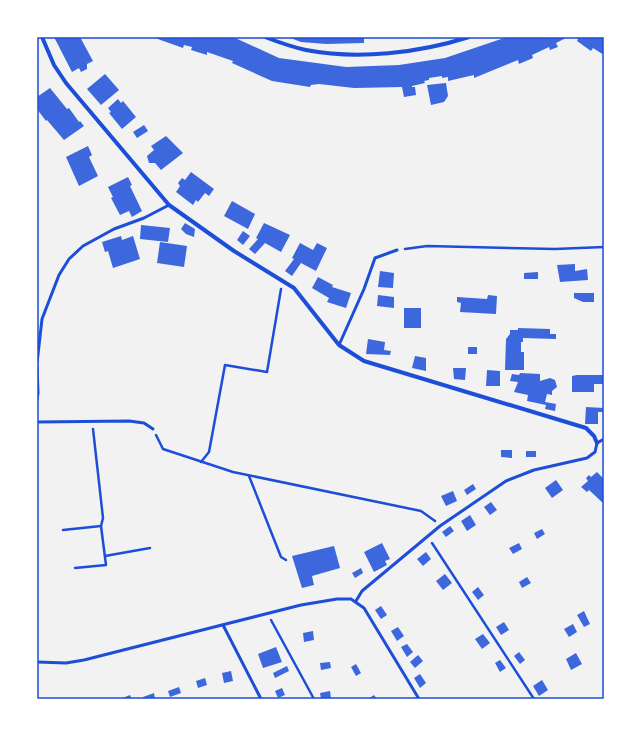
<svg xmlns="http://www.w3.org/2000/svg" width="641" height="736" font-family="Poppins,sans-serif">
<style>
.building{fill:#3d67dc}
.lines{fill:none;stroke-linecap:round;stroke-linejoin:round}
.path{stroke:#1d4ed8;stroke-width:2.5}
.service{stroke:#1d4ed8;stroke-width:3}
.minor{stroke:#1d4ed8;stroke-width:4}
.neatline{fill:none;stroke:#1d4ed8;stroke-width:1.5}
</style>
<rect width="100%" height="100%" fill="#f2f2f2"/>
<!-- building -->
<g class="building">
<polygon points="54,37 80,37 93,61 87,64 87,69 81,72 79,68 72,72"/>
<polygon points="155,37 233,37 279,58 346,67 399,65 445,58 507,37 568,37 556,43 558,47 550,50 549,47 532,55 533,58 519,64 518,60 474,78 474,75 448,81 448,77 442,78 442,76 429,78 429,80 424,81 425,83 412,86 412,87 415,87 416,95 404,97 402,87 354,88 319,84 311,85 310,87 272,81 232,63 233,61 207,52 207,55 191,50 192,47 184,45 183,48 155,38"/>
<polygon points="288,37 364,37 364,43 326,44 301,42"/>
<polygon points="575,37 604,37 604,55 593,48 591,51 577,41 578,39"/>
<polygon points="105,74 119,90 101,105 87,89"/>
<polygon points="446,83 448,96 444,102 431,105 427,85"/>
<polygon points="50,88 67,109 69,108 79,122 80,121 84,126 64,140 47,120 46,121 37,109 37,97"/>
<polygon points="118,99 121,103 123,101 136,117 122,129 109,113 111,112 108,108"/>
<polygon points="144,125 148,131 137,138 133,132"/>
<polygon points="166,136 183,153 161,170 155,163 149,163 147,156 154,150 151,146"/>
<polygon points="88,146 92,155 89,157 98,176 79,186 66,157"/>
<polygon points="191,172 214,189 209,196 205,193 198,202 196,200 193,205 176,192 180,186 178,183 182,178 185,180"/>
<polygon points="128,177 132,185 130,186 142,211 132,217 129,211 120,215 111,198 113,197 108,187"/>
<polygon points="232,201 255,214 248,229 224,216"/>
<polygon points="185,223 195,229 194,237 186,234 181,229"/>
<polygon points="264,223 290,235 281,252 265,243 255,254 249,249 258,239 256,238"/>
<polygon points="141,225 170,228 168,242 140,239"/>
<polygon points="243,231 250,236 243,245 237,240"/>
<polygon points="121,236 122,240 133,236 140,259 113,268 108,251 105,252 102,242"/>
<polygon points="160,242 187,246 184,267 157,263"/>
<polygon points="300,243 313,250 317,243 327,248 316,271 301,263 292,276 285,271 294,259 292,258"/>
<polygon points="575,264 575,271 587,269 588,280 560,282 557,265"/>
<polygon points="380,271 394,273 393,288 378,287"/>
<polygon points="538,272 538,279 524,279 524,273"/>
<polygon points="318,277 333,285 332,287 351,293 346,308 327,302 329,298 312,288"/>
<polygon points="574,293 594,293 594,302 583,302 574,298"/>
<polygon points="378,295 394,297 394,308 377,306"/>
<polygon points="488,295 497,296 496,314 460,312 461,303 457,302 457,297 487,299"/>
<rect x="404" y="308" width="17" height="20"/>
<polygon points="518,328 550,329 550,334 556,334 556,339 523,338 523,342 521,342 521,352 524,352 524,370 505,370 506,339 510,334 510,330 518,330"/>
<polygon points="368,339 385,342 384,350 391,351 390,355 366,354"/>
<rect x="468" y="347" width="9" height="7"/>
<polygon points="415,356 426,358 426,371 412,368"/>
<polygon points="453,368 466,368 465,380 454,379"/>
<polygon points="487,370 500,371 500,386 486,386"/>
<polygon points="520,373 540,374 540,381 550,378 555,380 557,387 552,391 552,395 547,394 545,402 556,404 555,411 545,409 546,405 527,401 528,395 514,392 518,382 510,381 512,374 519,375"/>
<polygon points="577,375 604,375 604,384 594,384 594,392 572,392 572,376"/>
<polygon points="586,407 604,408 604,412 598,412 598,424 585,424"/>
<polygon points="501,450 512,450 512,458 501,457"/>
<rect x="526" y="451" width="10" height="6"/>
<polygon points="597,472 604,479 604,504 589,490 587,492 581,487 588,481 586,478 589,475 591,477"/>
<polygon points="556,480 563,490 552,498 545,488"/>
<polygon points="473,484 476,489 467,495 464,490"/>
<polygon points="453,491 457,501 446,506 441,496"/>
<polygon points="491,502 497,510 490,515 484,507"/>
<polygon points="470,515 476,525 467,531 461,521"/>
<polygon points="450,526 454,531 446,537 442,532"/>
<polygon points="542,529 545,534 537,539 534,533"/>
<polygon points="382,543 390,559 385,561 387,565 374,572 364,552"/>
<polygon points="519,543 522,549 513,554 509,548"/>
<polygon points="334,546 340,568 312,576 314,585 302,588 292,556"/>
<polygon points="426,552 431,559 423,566 417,559"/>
<polygon points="361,568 363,573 355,578 352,573"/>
<polygon points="445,574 452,583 443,590 436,581"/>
<polygon points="527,577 531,583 522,588 519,582"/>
<polygon points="478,587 484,595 478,600 472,592"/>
<polygon points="381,606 387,615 381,619 375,610"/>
<polygon points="584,611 590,624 584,627 577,615"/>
<polygon points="504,622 509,630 501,635 496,627"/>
<polygon points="573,624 577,632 569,637 564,629"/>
<polygon points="398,627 404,636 397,641 391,631"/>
<polygon points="313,631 314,640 304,642 303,633"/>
<polygon points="483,634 490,643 482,649 475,639"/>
<polygon points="407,644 413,652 407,657 401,647"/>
<polygon points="276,647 282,662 263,668 258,654"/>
<polygon points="519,652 525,660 520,664 514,656"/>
<polygon points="576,653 582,664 571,670 566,659"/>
<polygon points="418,655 423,661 415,668 410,662"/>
<polygon points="500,660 506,668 500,672 495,663"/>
<polygon points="330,662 331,668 321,670 320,663"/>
<polygon points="356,664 361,673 356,676 351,667"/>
<polygon points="287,666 289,671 275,678 273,673"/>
<polygon points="231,671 233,681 224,683 222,673"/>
<polygon points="420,674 426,683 420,688 414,678"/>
<polygon points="205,678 207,685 198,688 196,681"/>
<polygon points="542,680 548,690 539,696 533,686"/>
<polygon points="179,687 181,693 170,697 168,691"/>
<polygon points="282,688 285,695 278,698 275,691"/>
<polygon points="330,691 331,698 321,699 320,693"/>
<polygon points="154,693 155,699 143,699 143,697"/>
<polygon points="130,695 132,699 120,699"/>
<polygon points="374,695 377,699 368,699"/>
</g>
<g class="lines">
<!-- path -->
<g class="path">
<polyline points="405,249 427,246 555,249 604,247"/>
<polyline points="156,435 163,449 233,472 421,511 435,521"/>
<polyline points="201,462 209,452 225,365 267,372 281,289"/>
<polyline points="249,476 281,557 286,560"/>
<polyline points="63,530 101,526"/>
<polyline points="432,543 534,699"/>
<polyline points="105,556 150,548"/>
<polyline points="75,568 106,565 101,526 103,518 93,429"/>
<polyline points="271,620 314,699"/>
</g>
<!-- service -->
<g class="service">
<polyline points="339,345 364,289 375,258 397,250"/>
<polyline points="37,363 42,319 59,275 69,259 83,246 114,229 144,218 169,205"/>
<polyline points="37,366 38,393 37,400"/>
<polyline points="37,422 129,421 144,423 153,429"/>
<polyline points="356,601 362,591 440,526 506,481 534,470 587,458 595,452 597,443 604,439"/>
<polyline points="223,625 261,699"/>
<polyline points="37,662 66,663 84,660 301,605 337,599 351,599 364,608 419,699"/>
</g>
<!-- minor -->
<g class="minor">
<polyline points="42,37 54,65 66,83 169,205 234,251 294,288 339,345 364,361 586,428 594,436 597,443"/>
<path d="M265,37c13,5 27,10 41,13 52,10 113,3 163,-13"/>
</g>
</g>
<!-- border -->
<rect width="641" height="736" fill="none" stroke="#ffffff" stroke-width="76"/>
<rect x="38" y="38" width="565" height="660" class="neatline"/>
</svg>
